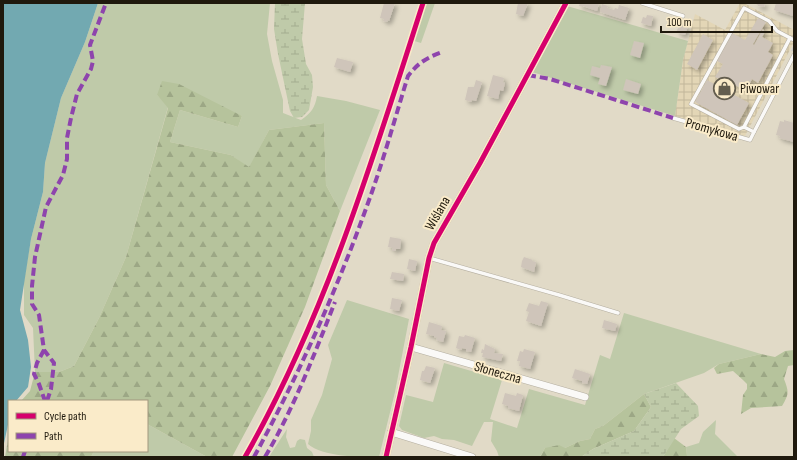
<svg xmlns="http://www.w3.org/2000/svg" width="797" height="460" font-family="'Sofia Sans Condensed',sans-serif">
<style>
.industrial{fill:url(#industrial-grid)}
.green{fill:#bfcaa9}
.forest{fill:url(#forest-firs)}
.wetland{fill:url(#wetland-marsh)}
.water{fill:#72a9b1}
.building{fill:#cfc5ba;filter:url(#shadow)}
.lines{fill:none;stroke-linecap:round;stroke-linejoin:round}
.lane-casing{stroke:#b4aea0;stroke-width:4.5}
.street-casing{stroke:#b4aea0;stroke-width:8}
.path{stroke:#ceccc7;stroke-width:1.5;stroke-dasharray:4 2;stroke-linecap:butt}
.lane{stroke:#faf9f7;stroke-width:3.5}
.street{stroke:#faf9f7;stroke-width:7}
.quiet{stroke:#8e44ad;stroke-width:4;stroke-dasharray:8 4;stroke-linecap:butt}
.cycleway-casing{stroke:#faebc9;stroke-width:8}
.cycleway{stroke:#d6006c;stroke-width:5}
.labels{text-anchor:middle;stroke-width:4;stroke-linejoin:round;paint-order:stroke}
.poi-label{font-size:14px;fill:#1f190d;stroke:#faebc9;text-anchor:start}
.street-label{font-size:14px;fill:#1f190d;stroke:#faebc9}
</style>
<defs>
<pattern id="industrial-grid" width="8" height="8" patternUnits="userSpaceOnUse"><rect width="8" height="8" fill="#e3d6b6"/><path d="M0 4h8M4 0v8" fill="none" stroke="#c2b79b"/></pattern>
<pattern id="forest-firs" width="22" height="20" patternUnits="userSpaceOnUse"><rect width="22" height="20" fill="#b6c39c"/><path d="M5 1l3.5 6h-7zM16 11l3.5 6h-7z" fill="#9ca785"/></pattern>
<pattern id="wetland-marsh" width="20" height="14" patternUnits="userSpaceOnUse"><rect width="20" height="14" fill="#bfcaa9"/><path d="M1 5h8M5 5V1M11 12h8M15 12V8" fill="none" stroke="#a4ad90"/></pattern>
<filter id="shadow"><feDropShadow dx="3" dy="3" stdDeviation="2" flood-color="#0004"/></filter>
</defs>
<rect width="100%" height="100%" fill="#e1dac7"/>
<!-- industrial -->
<polygon class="industrial" points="740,3 744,3 794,30 794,42 745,136 675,116 683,60 695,14 725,30"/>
<!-- green -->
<g class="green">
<path d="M98,3h172l-3,31 5,27 11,39v13l18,7c10,-7 14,-12 16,-24l29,5 34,9 -40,101 -14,-26 -2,-62 -55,7 -20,38 -18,-13 -61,-13 10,-32 58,17 4,-11 -85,-21 11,12 -42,150 -27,61 -25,48 -15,6h-24l-2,-44 -9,-13v-35l7,-41 12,-47 2,-29 16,-65 24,-56z"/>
<polygon points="423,3 435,3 421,43 411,40"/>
<polygon points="567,6 688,41 683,60 675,116 532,72"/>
<path d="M347,300l62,19 -14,73 -16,65c-18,0 -57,0 -71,-13l3,-13v-11l11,-25 10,-36 -4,-14z"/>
<polygon points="624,313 761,354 719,364 704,373 644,394 603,426 595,429 590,439 580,441 565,448 545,448 540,457 499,457 497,451 491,441 493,422 484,422 472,446 454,440 442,439 434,436 424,438 402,430 399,426 406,395 433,402 444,363 502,380 490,419 517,428 529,389 585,405 600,355 610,359"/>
<polygon points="716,420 715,434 738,457 692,457 687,456 686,447 699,443 703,432"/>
<polygon points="147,424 207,457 91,457 94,451 147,451"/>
<polygon points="287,429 286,437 290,448 295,447 297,441 300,439 305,440 307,448 312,452 314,457 269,457"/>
</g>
<!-- forest -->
<g class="forest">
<polygon points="162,81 179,84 242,116 238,127 180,110 170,142 231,155 249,167 269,130 324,123 326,185 340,211 305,307 270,386 232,457 207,457 147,424 147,401 21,401 30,391 35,372 59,372 74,366 99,318 126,257 168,108 157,95"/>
<path d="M794,350v15l-6,1 -4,13c5,13 5,15 -2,27l-31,2 -10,6 2,-19 4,-6v-5l-4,-4 -10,-9 -16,3 -3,-6 5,-4 42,-10 14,3 10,-6z"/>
<polygon points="644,394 651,407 634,431 593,449 581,457 540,457 545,448 559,445 565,448 580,441 590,439 595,429 603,426"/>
<polygon points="9,434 9,451 94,451 91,457 5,457"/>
<polygon points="674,438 686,447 687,456 692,457 663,457"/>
</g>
<!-- wetland -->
<g class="wetland">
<polygon points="275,3 305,3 302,39 306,64 312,75 313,87 309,110 302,117 294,118 290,111 278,54 274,29"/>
<polygon points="676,383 698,406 699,416 681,429 663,457 581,457 593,449 634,431 651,407 644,394"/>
</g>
<!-- water -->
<polygon class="water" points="3,3 98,3 85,42 61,98 45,163 43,192 31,239 20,310 28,340 31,367 28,387 16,401 9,401 9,420 3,448"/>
<!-- building -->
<g class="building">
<polygon points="384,3 395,3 389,21 388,20 387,22 383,21 384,19 380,18"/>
<polygon points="518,3 528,3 523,16 516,14"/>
<polygon points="580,3 599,3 597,11 583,6 583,7 579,6"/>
<polygon points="754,3 765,3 764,7 758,6 758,5"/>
<polygon points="776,3 794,4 793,16 774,10"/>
<polygon points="602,4 608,6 607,8 614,10 615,8 618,9 619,5 629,8 625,20 600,12"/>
<polygon points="647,15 653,16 651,26 641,23 643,17 646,18"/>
<polygon points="758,18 766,22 753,44 754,45 763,29 765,32 762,37 773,43 768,52 773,55 758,83 752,79 746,91 733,84 732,85 715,77 723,64 717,61 732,33 745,40"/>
<polygon points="681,24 688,26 685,35 678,33 677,30"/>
<polygon points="703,34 713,40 697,70 687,64"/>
<polygon points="634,41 644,43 640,58 630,55"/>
<polygon points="337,58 353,62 350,72 334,67"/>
<polygon points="601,65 612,67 606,86 598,84 600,78 590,75 592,66 600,68"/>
<polygon points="493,75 504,78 503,82 505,83 503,91 500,90 498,99 487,96"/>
<polygon points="626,79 641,84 638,94 623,90"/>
<polygon points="476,80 482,82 476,101 472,100 471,102 465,100 468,87 474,87"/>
<polygon points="707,80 749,103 737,125 695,102"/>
<polygon points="784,120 794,123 794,142 779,138 780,136 776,135 780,121 784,122"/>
<polygon points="390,237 401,239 400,249 396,249 395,251 392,251 393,248 388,247"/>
<polygon points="524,257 533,260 532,261 536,262 534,272 521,267 522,261"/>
<polygon points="409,259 417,261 415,271 407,269"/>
<polygon points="392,272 404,274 403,281 390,279"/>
<polygon points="392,298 402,300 399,311 390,309"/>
<polygon points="541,301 548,303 541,326 526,321 529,312 526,311 529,303 539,306"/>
<polygon points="604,320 617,324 615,331 602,328"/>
<polygon points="429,322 442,326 441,330 446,331 443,342 436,340 437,338 434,337 434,336 426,334"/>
<polygon points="465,335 475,338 471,352 466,351 466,349 462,348 461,350 456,348 459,336 464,337"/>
<polygon points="485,344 495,349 494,353 503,354 501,361 482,357 483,353 481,353 482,349 484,350"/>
<polygon points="524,349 535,352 530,369 519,366 520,361 517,361 520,351 523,352"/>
<polygon points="426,366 435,368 430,383 420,380 422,371 424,371"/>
<polygon points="575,369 590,374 587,384 582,383 582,381 572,378"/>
<polygon points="505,393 516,396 517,393 523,395 519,411 508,408 508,406 502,404"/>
</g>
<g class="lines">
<defs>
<g id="lane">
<polyline points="642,3 683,16"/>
<polyline points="794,40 777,31 769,21 744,8 691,104 739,129 744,127 754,132 794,55"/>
<polyline points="673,118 750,140 754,132"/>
<polyline points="744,127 790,38"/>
<polyline points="429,258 559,295 618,313"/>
</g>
<g id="street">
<polyline points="411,347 585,397"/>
<polyline points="391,432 472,457"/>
<polyline points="386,457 411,347 429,258 434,243 480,163 566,3"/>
</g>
</defs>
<!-- lane casing -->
<use href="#lane" class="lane-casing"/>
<!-- street casing -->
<use href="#street" class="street-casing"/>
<!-- path -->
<polyline class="path" points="792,51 794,46"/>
<!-- lane -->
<use href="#lane" class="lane"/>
<!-- street -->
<use href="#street" class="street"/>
<!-- quiet -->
<g class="quiet">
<polyline points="528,75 550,79 673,118"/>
<polyline points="44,350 37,363 34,374 39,384 45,401"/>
<polyline points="47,401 51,389 54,363 44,350 39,315 32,304 32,286 35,257 46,207 63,175 67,159 67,138 71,118 77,94 91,69 93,61 90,45 106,3"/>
<polyline points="23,457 25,451"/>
<path d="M254,457c44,-81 83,-167 114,-254 15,-41 27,-85 40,-127 10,-13 18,-18 34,-24"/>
<path d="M265,457c29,-49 49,-102 70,-155"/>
</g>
<defs>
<g id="cycleway">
<path d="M245,457c81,-142 128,-299 178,-454"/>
<polyline points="386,457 411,347 429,258 434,243 480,163 566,3"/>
</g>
</defs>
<!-- cycleway casing -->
<use href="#cycleway" class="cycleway-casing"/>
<!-- cycleway -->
<use href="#cycleway" class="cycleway"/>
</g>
<!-- icons -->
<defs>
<symbol id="shop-ring" viewBox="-11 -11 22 22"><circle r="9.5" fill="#faebc9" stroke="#635d4e" stroke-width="1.5"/><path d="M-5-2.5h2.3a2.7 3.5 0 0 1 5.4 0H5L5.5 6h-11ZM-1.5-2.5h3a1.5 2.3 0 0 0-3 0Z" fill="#635d4e"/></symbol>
</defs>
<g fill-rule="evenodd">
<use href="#shop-ring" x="712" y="76" width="25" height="25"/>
</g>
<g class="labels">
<!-- poi labels -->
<g class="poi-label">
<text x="740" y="93">Piwowar</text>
</g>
<!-- street labels -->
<g class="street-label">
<text transform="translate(712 129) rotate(16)" y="5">Promykowa</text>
<text transform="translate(437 213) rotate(-60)" y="5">Wiślana</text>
<text transform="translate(498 372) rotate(16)" y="5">Słoneczna</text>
</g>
</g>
<!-- border -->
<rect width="797" height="460" fill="none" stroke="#1f190d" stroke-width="8"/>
<!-- legend -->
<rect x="8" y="400" width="140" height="52" fill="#faebc9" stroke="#a2977e"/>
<rect x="16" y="413" width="20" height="6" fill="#d6006c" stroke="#a2977e"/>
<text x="44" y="420" font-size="12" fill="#1f190d">Cycle path</text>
<rect x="16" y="433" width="20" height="6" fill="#8e44ad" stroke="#a2977e"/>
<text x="44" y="440" font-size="12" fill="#1f190d">Path</text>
<!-- scale -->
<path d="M661 26v6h111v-6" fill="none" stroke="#1f190d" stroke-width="2"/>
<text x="667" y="26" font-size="12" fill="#1f190d" stroke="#faebc9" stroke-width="3" paint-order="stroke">100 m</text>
</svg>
